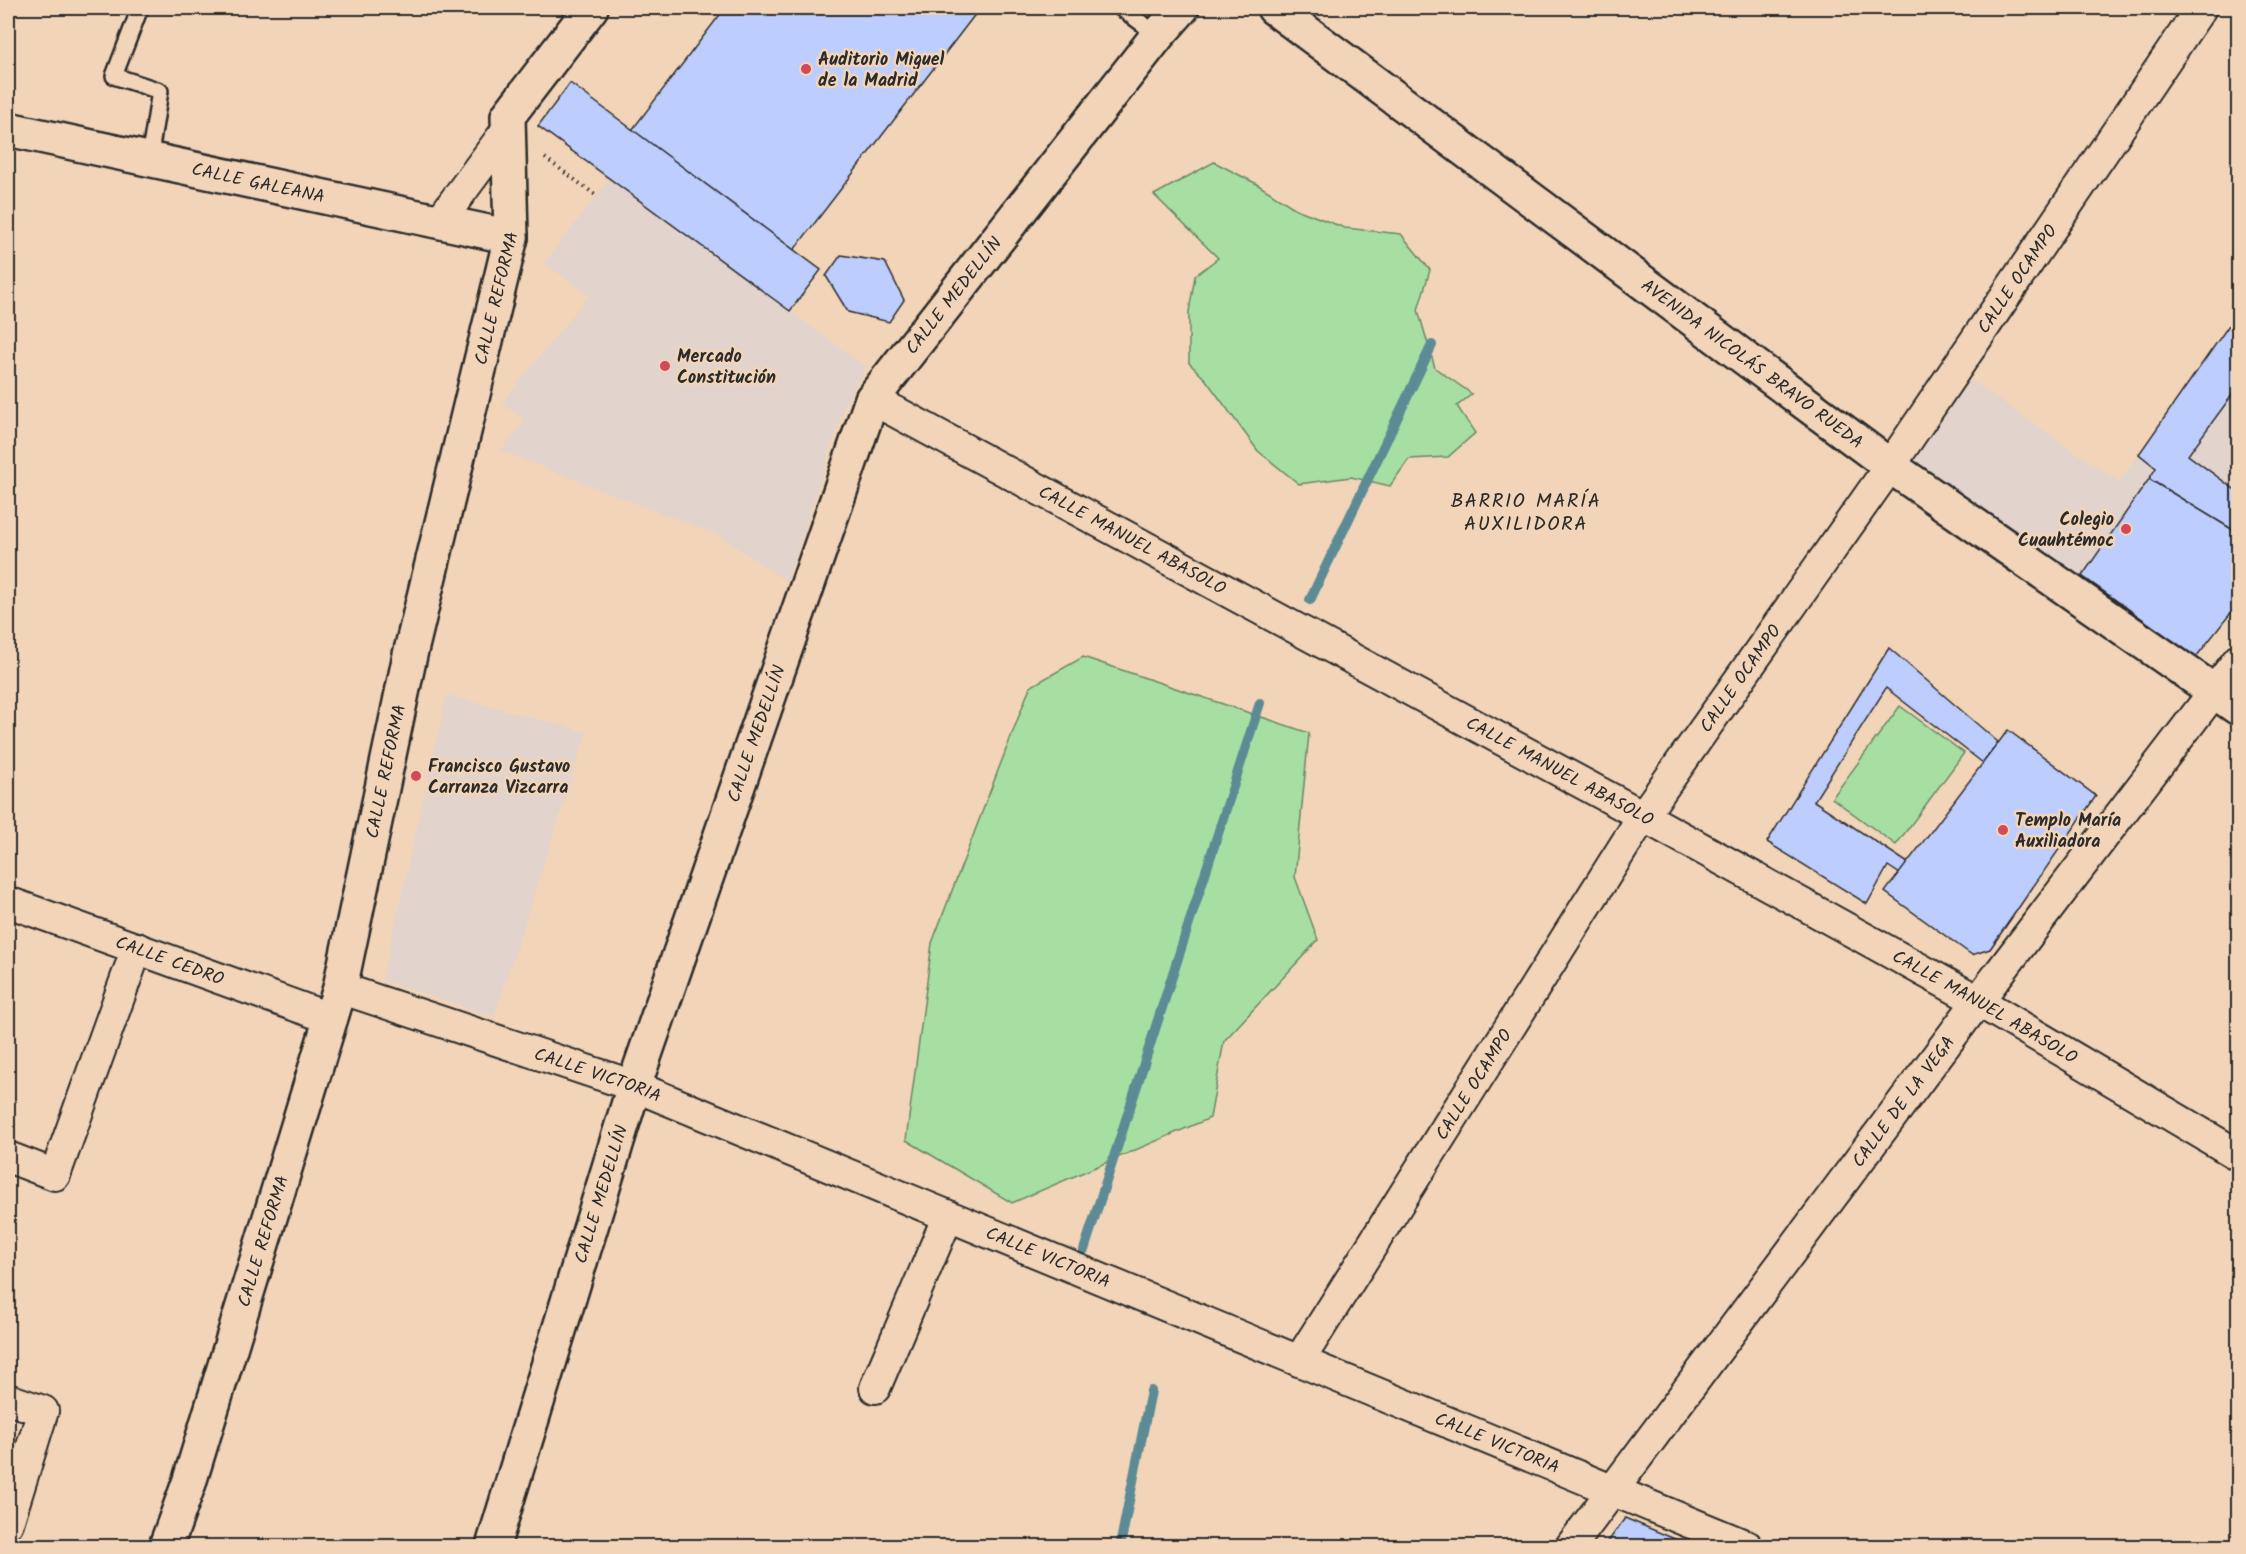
<svg xmlns="http://www.w3.org/2000/svg" width="2246" height="1554" font-family="Kalam,sans-serif">
<style>
.built{fill:#e2d3cd}
.green{fill:#a7dfa2;stroke:#698566;stroke-width:1.5}
.lines{fill:none;stroke-linecap:round;stroke-linejoin:round}
.stream{stroke:#5c8b95;stroke-width:10}
.building{fill:#bdcdfe;stroke:#2b2b2b;stroke-width:1.5}
.lane-casing{stroke:#2b2b2b;stroke-width:20}
.street-casing{stroke:#2b2b2b;stroke-width:34}
.secondary-casing{stroke:#2b2b2b;stroke-width:38}
.path{stroke:#2b2b2b;stroke-width:4;stroke-dasharray:1.5 4.5;stroke-linecap:butt}
.lane{stroke:#f2d5b8;stroke-width:15}
.street{stroke:#f2d5b8;stroke-width:30}
.secondary{stroke:#f2d5b8;stroke-width:33}
.poi-dot{fill:#d1495b;stroke:#f2d5b8;stroke-width:2}
.labels{text-anchor:middle;stroke-width:5;stroke-linejoin:round;paint-order:stroke}
.poi-label{font-size:18px;font-weight:bold;fill:#2b2b2b;stroke:#f2d5b8;text-anchor:start}
.street-label{font-size:18px;fill:#2b2b2b;stroke:#f2d5b8}
.neighbourhood-label{font-size:20px;letter-spacing:1.5px;fill:#2b2b2b;stroke:#f2d5b8}
</style>
<rect width="100%" height="100%" fill="#f2d5b8"/>
<filter id="ink" filterUnits="userSpaceOnUse"><feTurbulence type="fractalNoise" baseFrequency=".0167" numOctaves="2"/><feDisplacementMap in="SourceGraphic" scale="12" xChannelSelector="R" yChannelSelector="G"/><feConvolveMatrix kernelMatrix="1 2 1 2 8 2 1 2 1" color-interpolation-filters="sRGB"/></filter>
<g filter="url(#ink)">
<!-- built -->
<g class="built">
<polygon points="610,179 866,367 845,405 787,582 720,536 501,451 525,421 502,403 589,295 544,263"/>
<polygon points="2236,315 2238,316 2238,604 2196,657 1913,460 1969,379 2119,482"/>
<polygon points="447,695 587,732 494,1017 382,980"/>
</g>
<!-- green -->
<g class="green">
<polygon points="1214,162 1255,183 1296,209 1345,228 1401,234 1430,270 1418,310 1435,368 1472,394 1457,406 1475,433 1448,457 1409,459 1390,486 1351,477 1299,484 1258,451 1206,380 1189,363 1189,312 1195,276 1218,258 1154,195"/>
<polygon points="1083,657 1309,733 1295,877 1318,940 1224,1041 1210,1118 1012,1203 906,1140 932,943 1030,687"/>
<polygon points="1900,706 1964,753 1896,845 1832,798"/>
</g>
<g class="lines">
<!-- stream -->
<g class="stream">
<polyline points="1310,600 1432,345"/>
<polyline points="1084,1250 1260,703"/>
<polyline points="1120,1546 1151,1391"/>
</g>
</g>
<!-- building -->
<g class="building">
<polygon points="725,8 980,8 794,250 632,130"/>
<polygon points="570,83 821,270 790,311 538,126"/>
<polygon points="841,255 885,262 904,300 889,322 848,312 826,276"/>
<polygon points="2236,315 2238,316 2238,387 2188,455 2238,492 2238,533 2149,479 2156,468 2139,454"/>
<polygon points="2149,479 2238,533 2238,604 2196,657 2082,576"/>
<polygon points="1889,648 1998,742 1983,763 1886,688 1814,801 1908,863 1900,874 1888,866 1867,904 1767,842"/>
<polygon points="2008,730 2096,796 1990,949 1972,955 1885,892"/>
<polygon points="1625,1518 1682,1542 1678,1546 1605,1546"/>
</g>
<g class="lines">
<defs>
<g id="lane">
<polyline points="140,8 114,76 160,91 149,160"/>
<polyline points="1121,8 1158,35"/>
</g>
<g id="street">
<polyline points="439,222 507,130"/>
<path id="s1" d="M872,399l771,417 335,185 260,154"/>
<path id="s2" d="M8,902l324,117"/>
<path id="s3" d="M340,988l294,98 1113,460"/>
<polyline points="8,1157 55,1175 137,948"/>
<path id="s4" d="M1299,1361l344,-545 247,-350 311,-458"/>
<polyline points="875,1388 948,1216"/>
<polyline points="8,1399 43,1411 8,1523"/>
<path id="s5" d="M1571,1546l407,-545 260,-341"/>
</g>
<g id="secondary">
<path id="s6" d="M1274,8l616,458 348,242"/>
<path id="s7" d="M8,129l503,108"/>
<path id="s8" d="M166,1546l23,-63 151,-495 70,-333 101,-418 -3,-121 83,-108"/>
<path id="s9" d="M493,1546l141,-460 238,-687 286,-364 24,-27"/>
</g>
</defs>
<!-- lane casing -->
<use href="#lane" class="lane-casing"/>
<!-- street casing -->
<use href="#street" class="street-casing"/>
<!-- secondary casing -->
<use href="#secondary" class="secondary-casing"/>
<!-- path -->
<polyline class="path" points="545,158 597,196"/>
<!-- lane -->
<use href="#lane" class="lane"/>
<!-- street -->
<use href="#street" class="street"/>
<!-- secondary -->
<use href="#secondary" class="secondary"/>
</g>
</g>
<!-- markers -->
<g class="poi-dot">
<circle cx="806" cy="69" r="6"/>
<circle cx="665" cy="366" r="6"/>
<circle cx="2126" cy="529" r="6"/>
<circle cx="416" cy="776" r="6"/>
<circle cx="2003" cy="830" r="6"/>
</g>
<g class="labels">
<!-- poi labels -->
<g class="poi-label">
<text x="818" y="65">Auditorio Miguel<tspan x="818" dy="21">de la Madrid</tspan></text>
<text x="677" y="362">Mercado<tspan x="677" dy="21">Constitución</tspan></text>
<text x="2114" y="525" text-anchor="end">Colegio<tspan x="2114" dy="21">Cuauhtémoc</tspan></text>
<text x="428" y="772">Francisco Gustavo<tspan x="428" dy="21">Carranza Vizcarra</tspan></text>
<text x="2015" y="826">Templo María<tspan x="2015" dy="21">Auxiliadora</tspan></text>
</g>
<!-- street labels -->
<g class="street-label">
<text dy="6" stroke="none"><textPath href="#s7" startOffset="256">CALLE GALEANA</textPath></text>
<text dy="6" stroke="none"><textPath href="#s4" startOffset="1299">CALLE OCAMPO</textPath></text>
<text dy="6" stroke="none"><textPath href="#s9" startOffset="1340">CALLE MEDELLÍN</textPath></text>
<text dy="6" stroke="none"><textPath href="#s8" startOffset="1292">CALLE REFORMA</textPath></text>
<text dy="6" stroke="none"><textPath href="#s6" startOffset="596">AVENIDA NICOLÁS BRAVO RUEDA</textPath></text>
<text dy="6" stroke="none"><textPath href="#s1" startOffset="296">CALLE MANUEL ABASOLO</textPath></text>
<text dy="6" stroke="none"><textPath href="#s4" startOffset="813">CALLE OCAMPO</textPath></text>
<text dy="6" stroke="none"><textPath href="#s9" startOffset="854">CALLE MEDELLÍN</textPath></text>
<text dy="6" stroke="none"><textPath href="#s1" startOffset="782">CALLE MANUEL ABASOLO</textPath></text>
<text dy="6" stroke="none"><textPath href="#s8" startOffset="806">CALLE REFORMA</textPath></text>
<text dy="6" stroke="none"><textPath href="#s2" startOffset="172">CALLE CEDRO</textPath></text>
<text dy="6" stroke="none"><textPath href="#s1" startOffset="1268">CALLE MANUEL ABASOLO</textPath></text>
<text dy="6" stroke="none"><textPath href="#s3" startOffset="272">CALLE VICTORIA</textPath></text>
<text dy="6" stroke="none"><textPath href="#s4" startOffset="327">CALLE OCAMPO</textPath></text>
<text dy="6" stroke="none"><textPath href="#s5" startOffset="555">CALLE DE LA VEGA</textPath></text>
<text dy="6" stroke="none"><textPath href="#s9" startOffset="368">CALLE MEDELLÍN</textPath></text>
<text dy="6" stroke="none"><textPath href="#s8" startOffset="320">CALLE REFORMA</textPath></text>
<text dy="6" stroke="none"><textPath href="#s3" startOffset="758">CALLE VICTORIA</textPath></text>
<text dy="6" stroke="none"><textPath href="#s3" startOffset="1244">CALLE VICTORIA</textPath></text>
</g>
<!-- neighbourhood labels -->
<g class="neighbourhood-label">
<text x="1526" y="507">BARRIO MARÍA<tspan x="1526" dy="23">AUXILIDORA</tspan></text>
</g>
</g>
<!-- margin -->
<rect width="2246" height="1554" fill="none" stroke="#f2d5b8" stroke-width="30"/>
<rect x="15" y="15" width="2216" height="1524" fill="none" stroke="#2b2b2b" stroke-width="2" filter="url(#ink)"/>
</svg>
